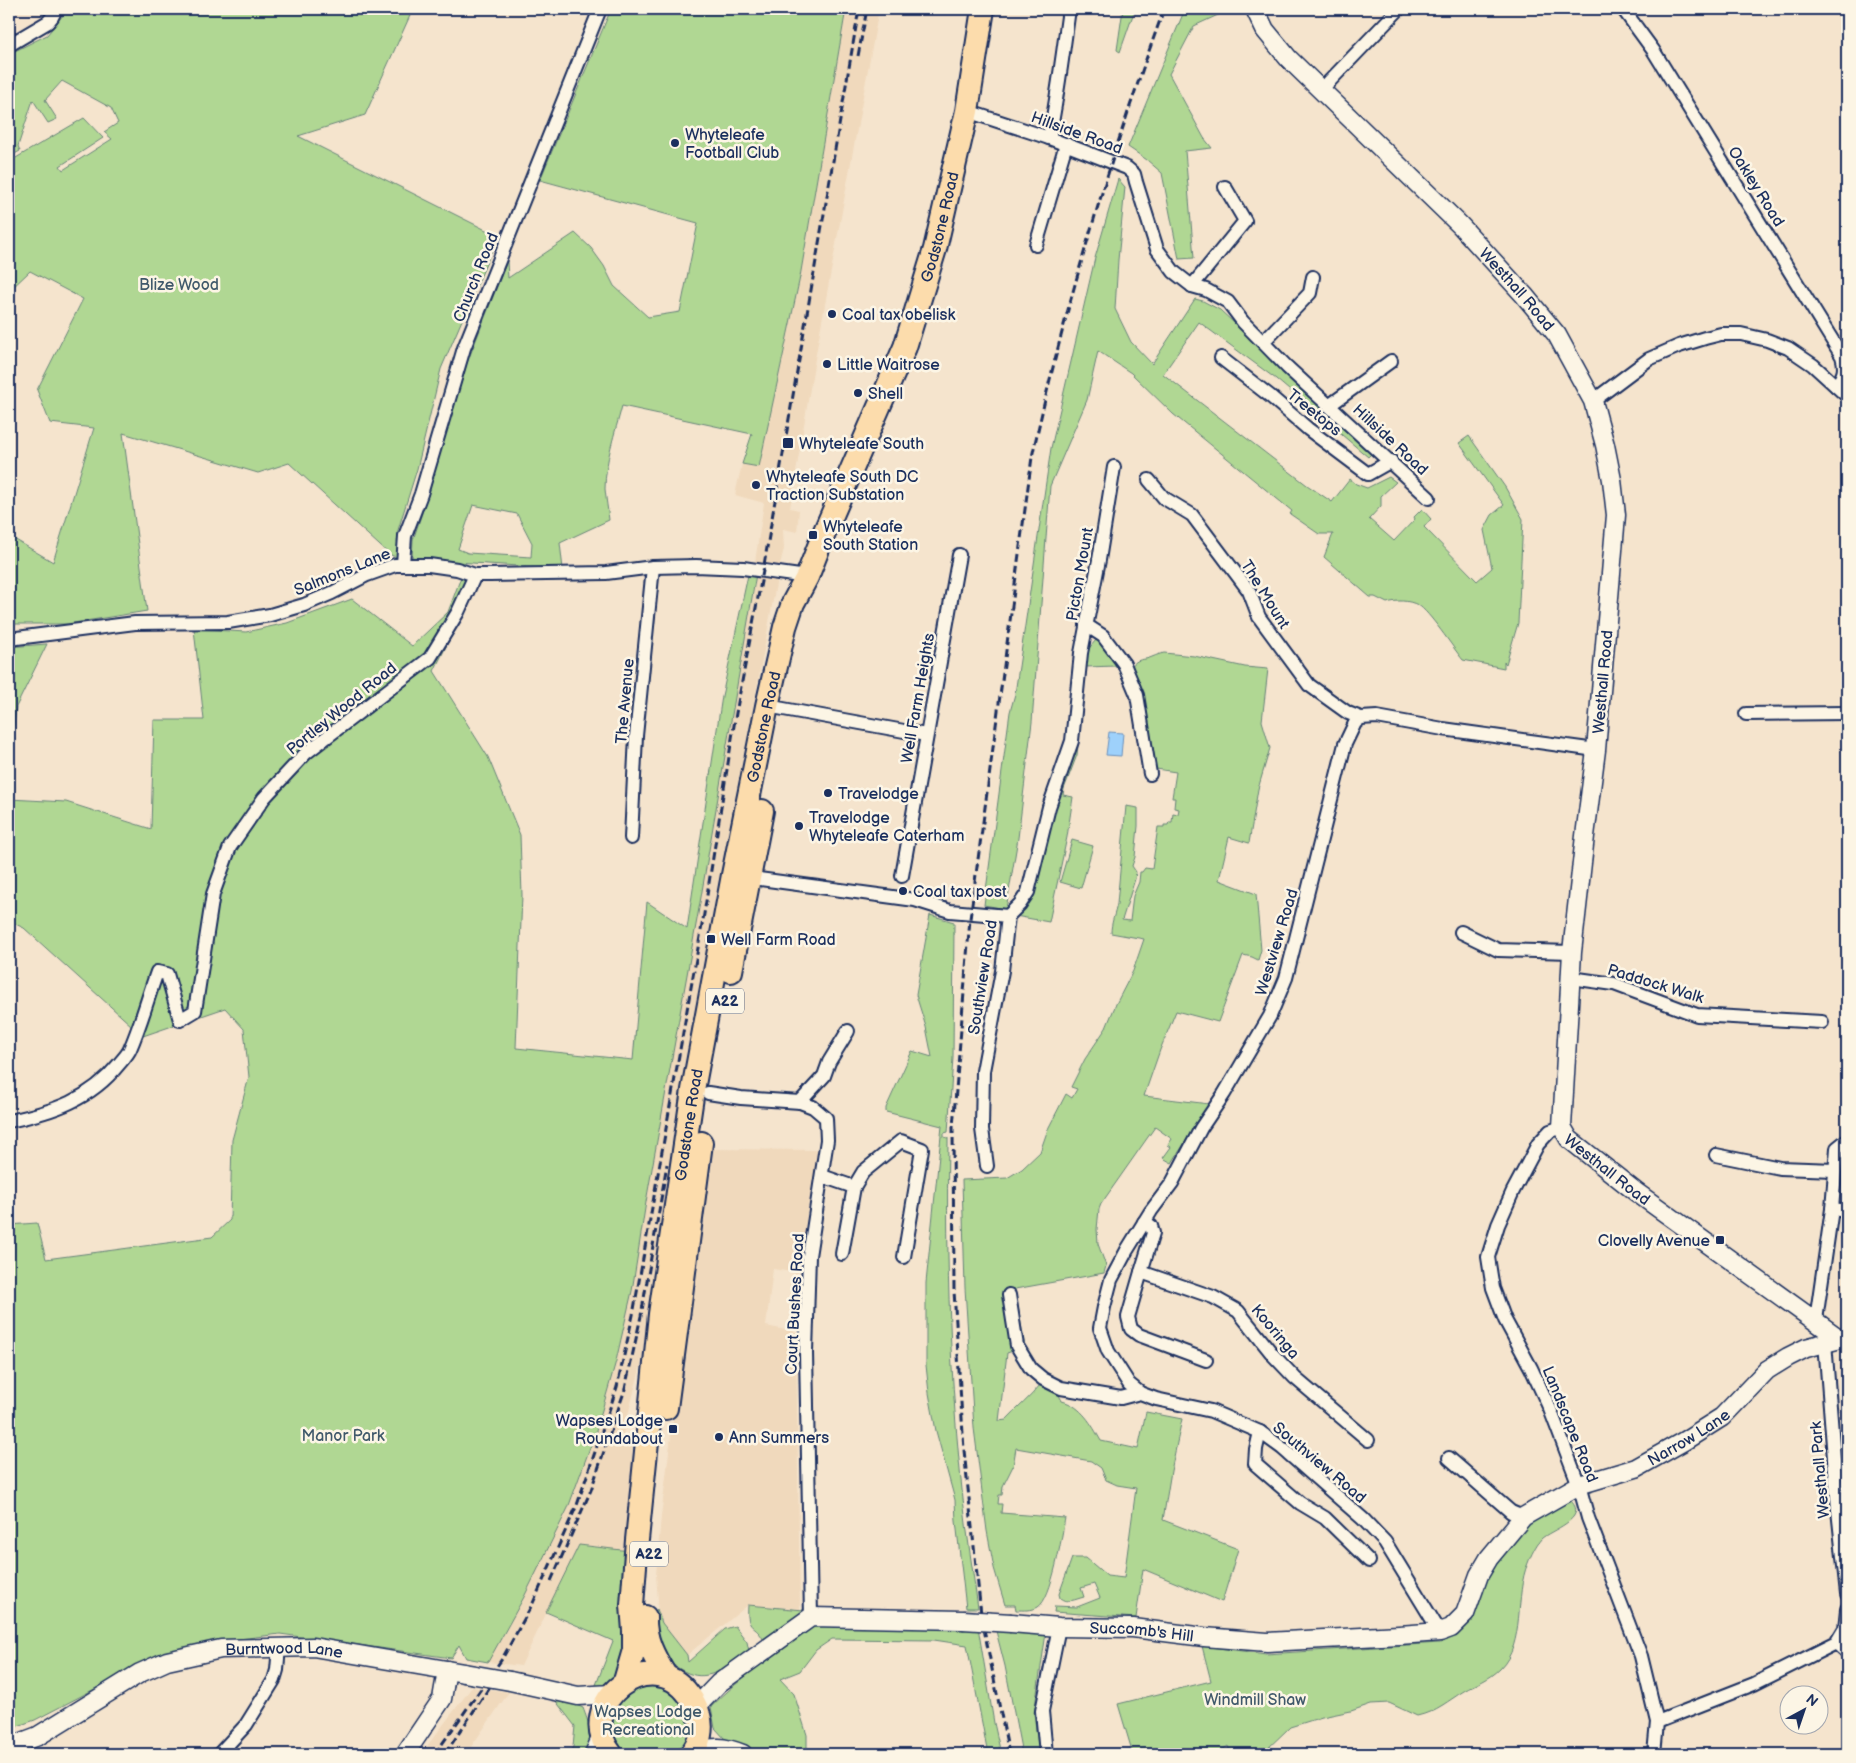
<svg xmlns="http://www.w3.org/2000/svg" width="1856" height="1763" font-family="'Balsamiq Sans',sans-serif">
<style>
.built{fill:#f0d9bc}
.green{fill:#b0d793;stroke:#668378;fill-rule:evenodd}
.water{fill:#9ed1fb;stroke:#6a90bc}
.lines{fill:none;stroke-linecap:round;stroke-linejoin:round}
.street-casing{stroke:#1b2f5e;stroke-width:16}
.secondary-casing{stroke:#1b2f5e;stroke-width:21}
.highway-casing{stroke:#1b2f5e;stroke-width:26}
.street{stroke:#fcf5e5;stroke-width:12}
.secondary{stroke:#fcf5e5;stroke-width:18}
.highway{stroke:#fcdcac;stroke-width:22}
.rail{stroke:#1b2f5e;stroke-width:3;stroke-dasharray:8 4;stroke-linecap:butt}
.secondary-bridge-casing{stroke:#1b2f5e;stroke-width:21;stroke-linecap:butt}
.secondary-bridge{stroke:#fcf5e5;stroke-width:18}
.poi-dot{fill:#1b2f5e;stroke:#fcf5e5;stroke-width:2}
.labels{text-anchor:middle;stroke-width:5;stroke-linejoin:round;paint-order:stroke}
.shield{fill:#fcf5e5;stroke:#5e6a86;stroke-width:1}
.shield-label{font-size:15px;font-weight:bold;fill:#1b2f5e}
.street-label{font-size:16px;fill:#1b2f5e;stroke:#fcf5e5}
.poi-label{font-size:16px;fill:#1b2f5e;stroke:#fcf5e5;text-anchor:start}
.park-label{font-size:16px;fill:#40596b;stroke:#fcf5e5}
</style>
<rect width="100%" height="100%" fill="#f5e4cd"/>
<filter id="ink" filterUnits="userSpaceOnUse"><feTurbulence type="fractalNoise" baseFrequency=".02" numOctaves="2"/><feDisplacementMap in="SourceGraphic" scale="10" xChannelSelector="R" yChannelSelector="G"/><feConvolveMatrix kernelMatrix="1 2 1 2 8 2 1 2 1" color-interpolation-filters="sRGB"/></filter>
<g filter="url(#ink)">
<!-- built -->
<g class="built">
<polygon points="846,9 879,9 815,359 790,508 799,510 797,532 783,529 784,549 779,568 717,905 642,1361 623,1434 633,1435 630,1551 579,1545 521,1666 488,1662 524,1597 568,1508 596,1431 616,1361 632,1291 646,1202 756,574 755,562 764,503 735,495 742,464 759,466 800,277"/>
<polygon points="707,1149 818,1150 798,1273 773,1269 766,1326 796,1332 800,1609 748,1605 687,1655 662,1623 657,1610 658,1600 656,1575 661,1516"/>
<polygon points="472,1687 509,1692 466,1754 421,1754"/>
</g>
<!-- green -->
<g class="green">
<polygon points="68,9 413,9 365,115 298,136 498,236 441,369 417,469 398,530 397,557 390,555 289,463 258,473 123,433 147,611 67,624 9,624 9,536 53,562 94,428 50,423 37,390 83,299 30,271 9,291 9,162 84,118 103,138 60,166 63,170 112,139 104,132 118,123 111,108 62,81 45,100 57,119 48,123 33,100 18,146 20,151 9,157 9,54 47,35"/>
<path d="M611,9h235l-46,268 -41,190 -17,-3 10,-30 -130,-28c-7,27 -17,55 -17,83 1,11 3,21 4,31l-49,23 3,26 -151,-10 1,-19 10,-30 44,-147 40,-102 1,17 67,-45 16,15 13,18 10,20 34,31 32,-5 18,-89 -158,-43zM473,505l44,9 15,29 -1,14 -63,-4 -10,-4z"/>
<polygon points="1123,9 1135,9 1120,52 1117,50"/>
<polygon points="1185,9 1231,9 1194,26 1169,74 1204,138 1212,148 1185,151 1194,258 1179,259 1162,173 1147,160 1128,147"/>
<path d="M1118,179l7,8 -7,73 -3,49 16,33 21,22 43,-65 8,2 17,9 153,142 -5,5 -92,-78 -77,-57 -36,52 144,111 25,17 18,-23 6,5 11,4 22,-11 7,5 -15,14v10l-12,13 25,22 21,-22 -1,-2 8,-8 9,10 -7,8 53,54 15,-13 -8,-38 8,-15 12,-10 -45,-62 10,-7 36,51 18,32 -5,104 -12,41 -2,-2v6l-41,-8c-10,-12 -34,-49 -45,-55 -10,-5 -21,-5 -31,-2l-12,-6h-5l-46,-40 9,-23h-14l-29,-20 2,-3 -119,-97 -42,-41 -33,-22 -11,49 -37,86 -18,236 -14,116 -12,71 -22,-4 26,-193 5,-18 36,-246 44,-190z"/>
<polygon points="756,574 701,897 646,1202 632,1291 616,1361 596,1431 568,1508 524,1597 488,1662 466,1658 459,1645 451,1658 280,1634 231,1640 162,1654 35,1720 9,1729 9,1225 37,1223 46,1259 212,1237 230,1220 232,1140 249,1077 244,1029 225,1008 143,1036 24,928 9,921 9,799 66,802 151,829 154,720 204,720 194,629 246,632 287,623 352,599 412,646 448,612 461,577 465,581 465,608 434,671 488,757 520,835 522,895 516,1048 633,1060 647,902 687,929 722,696 748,575"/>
<polygon points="1096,640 1099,640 1119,668 1116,666 1086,667 1077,755 1064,789 1063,795 1073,797 1067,837 1049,922 1015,916 1025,908 1034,890 1057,803 1075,753 1085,657 1090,647"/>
<polygon points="47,644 16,707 9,774 9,647"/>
<path d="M1164,653l30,3 51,11 23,2 -6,52 8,27 -12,41 -9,54 -20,-6 -10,43 37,14 5,56 -3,10 -6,-3 -9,-2 -25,67 -42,-11 -16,39 -16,46 65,8 -37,59 -9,-5 8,-11 -3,-2 4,-6 -17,-12 -54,77 -2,5 -2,20 1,15 8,22 -2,7 -89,16 10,58 -18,6 -8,68 7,-1c11,-12 24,-22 34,-35l18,8 4,8c20,5 30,24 39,40l37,8 8,-37 36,7 -11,52 -8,49 75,29 -16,53 -79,-33 -7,49 -82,-6 1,-6 22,1 23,-9 -6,-14 -13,4 3,9c-8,2 -17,7 -24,1l-1,-4 13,-36h14l21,18 17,2 12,-90 -19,-3 -11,-5 -5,-12 -10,-7 -75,-13 -3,18 -10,20 -1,9h-3l-1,9h4l-1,9 64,5c-3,17 -13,81 -27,89 -6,4 -15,3 -22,3l-1,-5h-10l-11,-37 -7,-37 -13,-103 -9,-140 -3,-108 45,-2 15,-9 18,-17 8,-23 18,-35 6,4 5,-9 -6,-2 14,-28 21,-31 10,-24 17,-33 11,-32 -33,-6c0,-10 4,-19 6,-29l9,-98 12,2v18l-3,31 -3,9 4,6 -1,7 -13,41 8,1 3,-25 6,-14 1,-10h2l3,-4 7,1 6,-42h6v-2h4l1,-3h3l1,-9 5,1 1,-5 -5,-1 1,-10h-3l4,-26 -20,-3 -2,-4 -23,-97c5,-11 13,-7 21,-11 5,-2 7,-3 12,-4z"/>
<polygon points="1072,840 1093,846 1081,888 1060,882"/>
<path d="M930,915l24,7 -1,136 -5,74 -4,1v4l4,1v6c-2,118 2,238 15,355 4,37 10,73 15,109h-12l-10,-87 -1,-21 -19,-69 -7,-38 -3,-28v-82l16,-157 -56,-14v-4l26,-57 20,6 -6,-30 -10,-32z"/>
<path d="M1566,1500l5,1c18,18 -21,29 -30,38 -5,6 -10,16 -13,24 -14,32 -2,80 -28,106 -10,10 -24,15 -36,22 -15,9 -28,21 -47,25l-28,-13 -18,1 -20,7 -29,6 -32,10 -25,24 -1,3h-33l-3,-8 -12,8h-83l-15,-50 93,-23 -9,-35 64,8 174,-11 8,-3 26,-23 13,-40 10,-16 31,-39z"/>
<polygon points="579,1545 630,1551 630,1655 613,1679 605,1686 594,1690 613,1641 546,1612"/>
<path d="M748,1605l56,5v6l-40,25c-8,-18 -18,-8 -16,-36z"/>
<path d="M657,1609l5,14 25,32 1,7 37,-33 10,-3 12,16 2,9c-4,7 -11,10 -18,14 -31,18 -41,12 -69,-8l-9,-42z"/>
<path d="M813,1623l165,4 16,96 7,31h-13l-21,-109 -33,-5 -102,-1 -16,11 -16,21 -20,8 14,15 13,41v19h-51l-31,-15 -10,-11 -4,-21c31,-31 68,-56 102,-84z"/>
<polygon points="996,1631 1046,1633 1034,1713 1039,1754 1022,1754 1005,1666"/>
<path d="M654,1685l25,9 14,27 -7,33h-64c-12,-17 -10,-32 -5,-52l21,-15z"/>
<path d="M561,1698l22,10c5,13 13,34 4,46h-19l5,-7 2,-21 -20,-26z"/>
</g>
<!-- water -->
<polygon class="water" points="1109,732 1123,733 1121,756 1106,755"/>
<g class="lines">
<defs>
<g id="street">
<path d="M1623,9l30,41 189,306c4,13 2,19 -6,30"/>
<polyline points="9,45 48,22 52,17 56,9"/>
<polyline points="1321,90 1399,9"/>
<polyline points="967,111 1049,138 1127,168 1134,174 1136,182 1157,249 1174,272 1192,286 1206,290 1228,302 1243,322 1287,367 1429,498"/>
<path d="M1049,138c9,-43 14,-86 20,-129"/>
<polyline points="1036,245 1066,144"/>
<polyline points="1192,286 1245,221 1225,187"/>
<polyline points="1263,342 1310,293 1313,277"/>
<polyline points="1221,358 1270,396 1308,429 1368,474 1391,461"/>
<polyline points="1593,401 1649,359 1679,346 1705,338 1721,334 1741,334 1767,340 1788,348 1813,365 1847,396"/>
<polyline points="1330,405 1391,361"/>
<polyline points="1149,480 1164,498 1192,515 1249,591 1259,617 1309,685 1348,713 1361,718"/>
<polyline points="403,564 405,536 421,494 464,348 600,9"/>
<polyline points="1086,625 1103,636 1124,664 1137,695 1150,774"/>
<polyline points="9,639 135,623 228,622 270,615 304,605 332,593 367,575 395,565 429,565 457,569 475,575 490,575 606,573 653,567 696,566 743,568 807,577"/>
<polyline points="767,706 926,735"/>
<polyline points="1746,714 1847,713"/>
<polyline points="631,838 636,736 653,567"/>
<polyline points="902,876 959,555"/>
<polyline points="745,877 915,900 950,911 1008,916"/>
<polyline points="1461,932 1498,950 1572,952"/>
<polyline points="1571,978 1614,984 1697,1015 1822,1022"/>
<polyline points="708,1093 741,1098 800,1102 813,1107 826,1118 827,1140 809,1256 806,1352 811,1617"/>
<polyline points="800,1102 824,1076 829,1062 848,1031"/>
<path d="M9,1121c44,-9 81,-21 110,-57 4,-5 9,-10 11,-15 11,-25 18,-52 27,-77l10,2 13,46 15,-9 18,-117 17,-47 34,-49 42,-45 124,-95 28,-46 17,-37"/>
<polyline points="1562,1127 1550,1131 1538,1144 1513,1191 1498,1225 1488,1257 1491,1276 1493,1288 1505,1320 1531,1368 1550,1409 1579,1485 1588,1518 1641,1656 1657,1722 1654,1754"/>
<polyline points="1716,1155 1780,1168 1835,1170"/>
<polyline points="987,1166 982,1129 983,1071 1002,971 1008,916 1020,904 1028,892 1049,807 1072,741 1081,653 1099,560 1114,467"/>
<polyline points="822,1176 854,1187 842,1254"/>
<polyline points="854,1187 863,1172 901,1141 922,1149 904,1257"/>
<polyline points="1832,1209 1847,1211"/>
<polyline points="1144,1222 1151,1226 1153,1233 1141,1272 1213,1297 1238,1311 1274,1356 1295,1378 1368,1440"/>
<polyline points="1141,1272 1128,1317 1131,1329 1139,1335 1206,1360"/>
<polyline points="1009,1295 1017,1346 1031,1369 1043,1379 1061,1388 1121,1398 1140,1393 1156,1399 1211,1411 1260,1432 1282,1448 1363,1519 1385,1542 1440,1632"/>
<polyline points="1816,1320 1832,1209 1837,1148 1847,1140"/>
<polyline points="1825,1342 1838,1510 1847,1594"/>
<polyline points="1140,1393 1129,1384 1108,1351 1100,1328 1104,1307 1111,1280 1127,1250 1151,1211 1172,1183 1201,1128 1224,1094 1270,1016 1286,978 1345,744 1355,723 1361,718 1377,717 1443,729 1596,750"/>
<polyline points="1260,1432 1256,1449 1255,1464 1300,1503 1325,1518 1369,1561"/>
<polyline points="1449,1458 1511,1512 1523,1517"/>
<polyline points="1836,1643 1847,1653"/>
<polyline points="1657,1722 1754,1684 1836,1643 1845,1628 1847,1609"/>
<polyline points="219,1754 246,1725 274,1680 277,1670 279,1647"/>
<polyline points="1046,1754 1042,1711 1059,1627"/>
</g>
<g id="secondary">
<path id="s1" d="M1255,9l10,21 23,28 172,167 64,70 33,40 36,66 12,44 7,35 4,35 -20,235 -11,86 -13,116 -10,175 7,12 67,53 204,147 7,1"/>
<path id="s2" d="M1011,1623l48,4 74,1 71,9 63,5 132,-7 41,-3 11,-4 14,-14 14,-39 10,-17 34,-41 56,-32 57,-17 48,-27 38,-24 45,-47 21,-13 18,-9 34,-9"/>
<polyline points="510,1681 578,1696 611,1694"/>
<polyline points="697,1706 719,1683 811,1617 963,1620"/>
<path id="s3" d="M9,1747l29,-11 102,-63 27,-12 54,-12 92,-2 151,26"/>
<path d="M694,1751c20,-4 29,-5 49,3"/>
<polyline points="405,1754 442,1699 447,1670"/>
<polyline points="594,1754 602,1736"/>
</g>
<g id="highway">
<polyline points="731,971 762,811"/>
<polyline points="666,1408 701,1143"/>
<path d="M645,1617c-1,22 9,40 20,58"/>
<path id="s4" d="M625,1681l9,-31v-19l-2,-26 5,-65 23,-226 33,-224 40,-215 34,-169 18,-79 8,-24 14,-26 18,-46 80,-184 30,-98 32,-138 16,-102"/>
<path d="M611,1754c-39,-51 40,-112 78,-59 5,7 8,12 10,20 4,13 1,29 -8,39"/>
</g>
</defs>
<!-- street casing -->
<use href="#street" class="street-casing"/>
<!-- secondary casing -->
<use href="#secondary" class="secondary-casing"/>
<!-- highway casing -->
<use href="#highway" class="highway-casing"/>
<!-- street -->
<use href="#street" class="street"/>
<!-- secondary -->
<use href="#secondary" class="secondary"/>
<!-- highway -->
<use href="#highway" class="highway"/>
<!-- rail -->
<g class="rail">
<polyline points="858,56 867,9"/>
<polyline points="551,1581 591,1490 625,1389 641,1316 667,1164"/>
<polyline points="435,1754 502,1659 533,1603 577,1505 617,1387 633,1315 704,914 736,713 763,571 859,9"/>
<polyline points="445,1754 491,1685"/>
<path d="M1009,1754l-28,-140 -17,-164 -10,-159 -1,-164 17,-208 62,-462c33,-152 79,-302 132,-448"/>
</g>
<defs>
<g id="secondary-bridge">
<polyline points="963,1620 1011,1623"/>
<polyline points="464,1673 510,1681"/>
</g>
</defs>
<!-- secondary-bridge casing -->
<use href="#secondary-bridge" class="secondary-bridge-casing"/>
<!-- secondary-bridge -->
<use href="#secondary-bridge" class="secondary-bridge"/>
</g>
</g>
<!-- markers -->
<g class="poi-dot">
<circle cx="675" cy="143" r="5"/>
<circle cx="832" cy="314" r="5"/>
<circle cx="827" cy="364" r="5"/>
<circle cx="858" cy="393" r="5"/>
<rect x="782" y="437" width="12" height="12" rx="2.5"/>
<circle cx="756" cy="485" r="5"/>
<rect x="808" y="530" width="10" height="10" rx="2.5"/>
<circle cx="828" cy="793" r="5"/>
<circle cx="799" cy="826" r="5"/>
<circle cx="903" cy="891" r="5"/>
<rect x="706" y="934" width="10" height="10" rx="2.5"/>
<rect x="1715" y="1235" width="10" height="10" rx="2.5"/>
<rect x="668" y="1424" width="10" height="10" rx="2.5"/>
<circle cx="719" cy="1437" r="5"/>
</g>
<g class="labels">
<!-- shield labels -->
<g class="shield">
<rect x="706" y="988.5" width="38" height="25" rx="4"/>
<rect x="630" y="1541.5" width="38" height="25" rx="4"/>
</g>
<g class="shield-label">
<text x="725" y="1006">A22</text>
<text x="649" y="1559">A22</text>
</g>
<!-- street labels -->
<g class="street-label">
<text transform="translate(1077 132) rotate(20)" y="6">Hillside Road</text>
<text transform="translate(1757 186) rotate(58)" y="6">Oakley Road</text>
<text dy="6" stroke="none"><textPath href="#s4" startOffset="1498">Godstone Road</textPath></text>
<text transform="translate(475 277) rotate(-68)" y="6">Church Road</text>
<text dy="6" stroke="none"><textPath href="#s1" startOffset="385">Westhall Road</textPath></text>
<text transform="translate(1315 412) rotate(39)" y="6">Treetops</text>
<text transform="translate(1391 439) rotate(43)" y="6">Hillside Road</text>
<text transform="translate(342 571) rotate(-22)" y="6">Salmons Lane</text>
<text transform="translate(1079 574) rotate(-80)" y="6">Picton Mount</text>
<text transform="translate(1266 594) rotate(58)" y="6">The Mount</text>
<text transform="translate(1602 682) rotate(-85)" y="6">Westhall Road</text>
<text transform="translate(917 698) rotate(-80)" y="6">Well Farm Heights</text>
<text transform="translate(624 701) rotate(-85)" y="6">The Avenue</text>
<text transform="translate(341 708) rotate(-39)" y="6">Portley Wood Road</text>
<text dy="6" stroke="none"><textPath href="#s4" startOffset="966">Godstone Road</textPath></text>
<text transform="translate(1276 942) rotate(-73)" y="6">Westview Road</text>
<text transform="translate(982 977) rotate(-81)" y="6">Southview Road</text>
<text transform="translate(1656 983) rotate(17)" y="6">Paddock Walk</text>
<text dy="6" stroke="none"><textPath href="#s4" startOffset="561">Godstone Road</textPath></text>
<text dy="6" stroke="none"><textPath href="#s1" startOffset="1315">Westhall Road</textPath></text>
<text transform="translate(794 1304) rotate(-87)" y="6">Court Bushes Road</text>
<text transform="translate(1276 1331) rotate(50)" y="6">Kooringa</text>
<text transform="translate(1571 1424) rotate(68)" y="6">Landscape Road</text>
<text dy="6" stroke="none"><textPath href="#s2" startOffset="761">Narrow Lane</textPath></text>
<text transform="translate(1320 1462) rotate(40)" y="6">Southview Road</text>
<text transform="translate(1819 1470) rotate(-95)" y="6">Westhall Park</text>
<text dy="6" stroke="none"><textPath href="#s2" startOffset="131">Succomb's Hill</textPath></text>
<text dy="6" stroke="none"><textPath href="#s3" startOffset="299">Burntwood Lane</textPath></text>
</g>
<!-- poi labels -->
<g class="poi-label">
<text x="685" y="140">Whyteleafe<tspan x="685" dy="18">Football Club</tspan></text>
<text x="842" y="320">Coal tax obelisk</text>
<text x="837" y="370">Little Waitrose</text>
<text x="868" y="399">Shell</text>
<text x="799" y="449">Whyteleafe South</text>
<text x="766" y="482">Whyteleafe South DC<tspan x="766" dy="18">Traction Substation</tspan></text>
<text x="823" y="532">Whyteleafe<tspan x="823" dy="18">South Station</tspan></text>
<text x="838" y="799">Travelodge</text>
<text x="809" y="823">Travelodge<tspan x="809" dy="18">Whyteleafe Caterham</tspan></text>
<text x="913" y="897">Coal tax post</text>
<text x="721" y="945">Well Farm Road</text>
<text x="1710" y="1246" text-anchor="end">Clovelly Avenue</text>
<text x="663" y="1426" text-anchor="end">Wapses Lodge<tspan x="663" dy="18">Roundabout</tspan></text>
<text x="729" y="1443">Ann Summers</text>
</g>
<!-- park labels -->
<g class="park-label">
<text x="179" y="290">Blize Wood</text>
<text x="343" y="1441">Manor Park</text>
<text x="1255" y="1705">Windmill Shaw</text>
<text x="648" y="1717">Wapses Lodge<tspan x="648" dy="18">Recreational</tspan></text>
</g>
</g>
<!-- margin -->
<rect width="1856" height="1763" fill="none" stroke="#fcf5e5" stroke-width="30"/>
<rect x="15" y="15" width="1826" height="1733" fill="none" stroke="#1b2f5e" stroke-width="2" filter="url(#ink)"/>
<!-- north arrow -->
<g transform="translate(1804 1710) rotate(40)"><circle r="24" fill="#fcf5e5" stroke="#a2a6af"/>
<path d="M0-4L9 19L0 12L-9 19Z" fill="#1b2f5e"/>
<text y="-8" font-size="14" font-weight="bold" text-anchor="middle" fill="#1b2f5e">N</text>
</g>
</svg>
